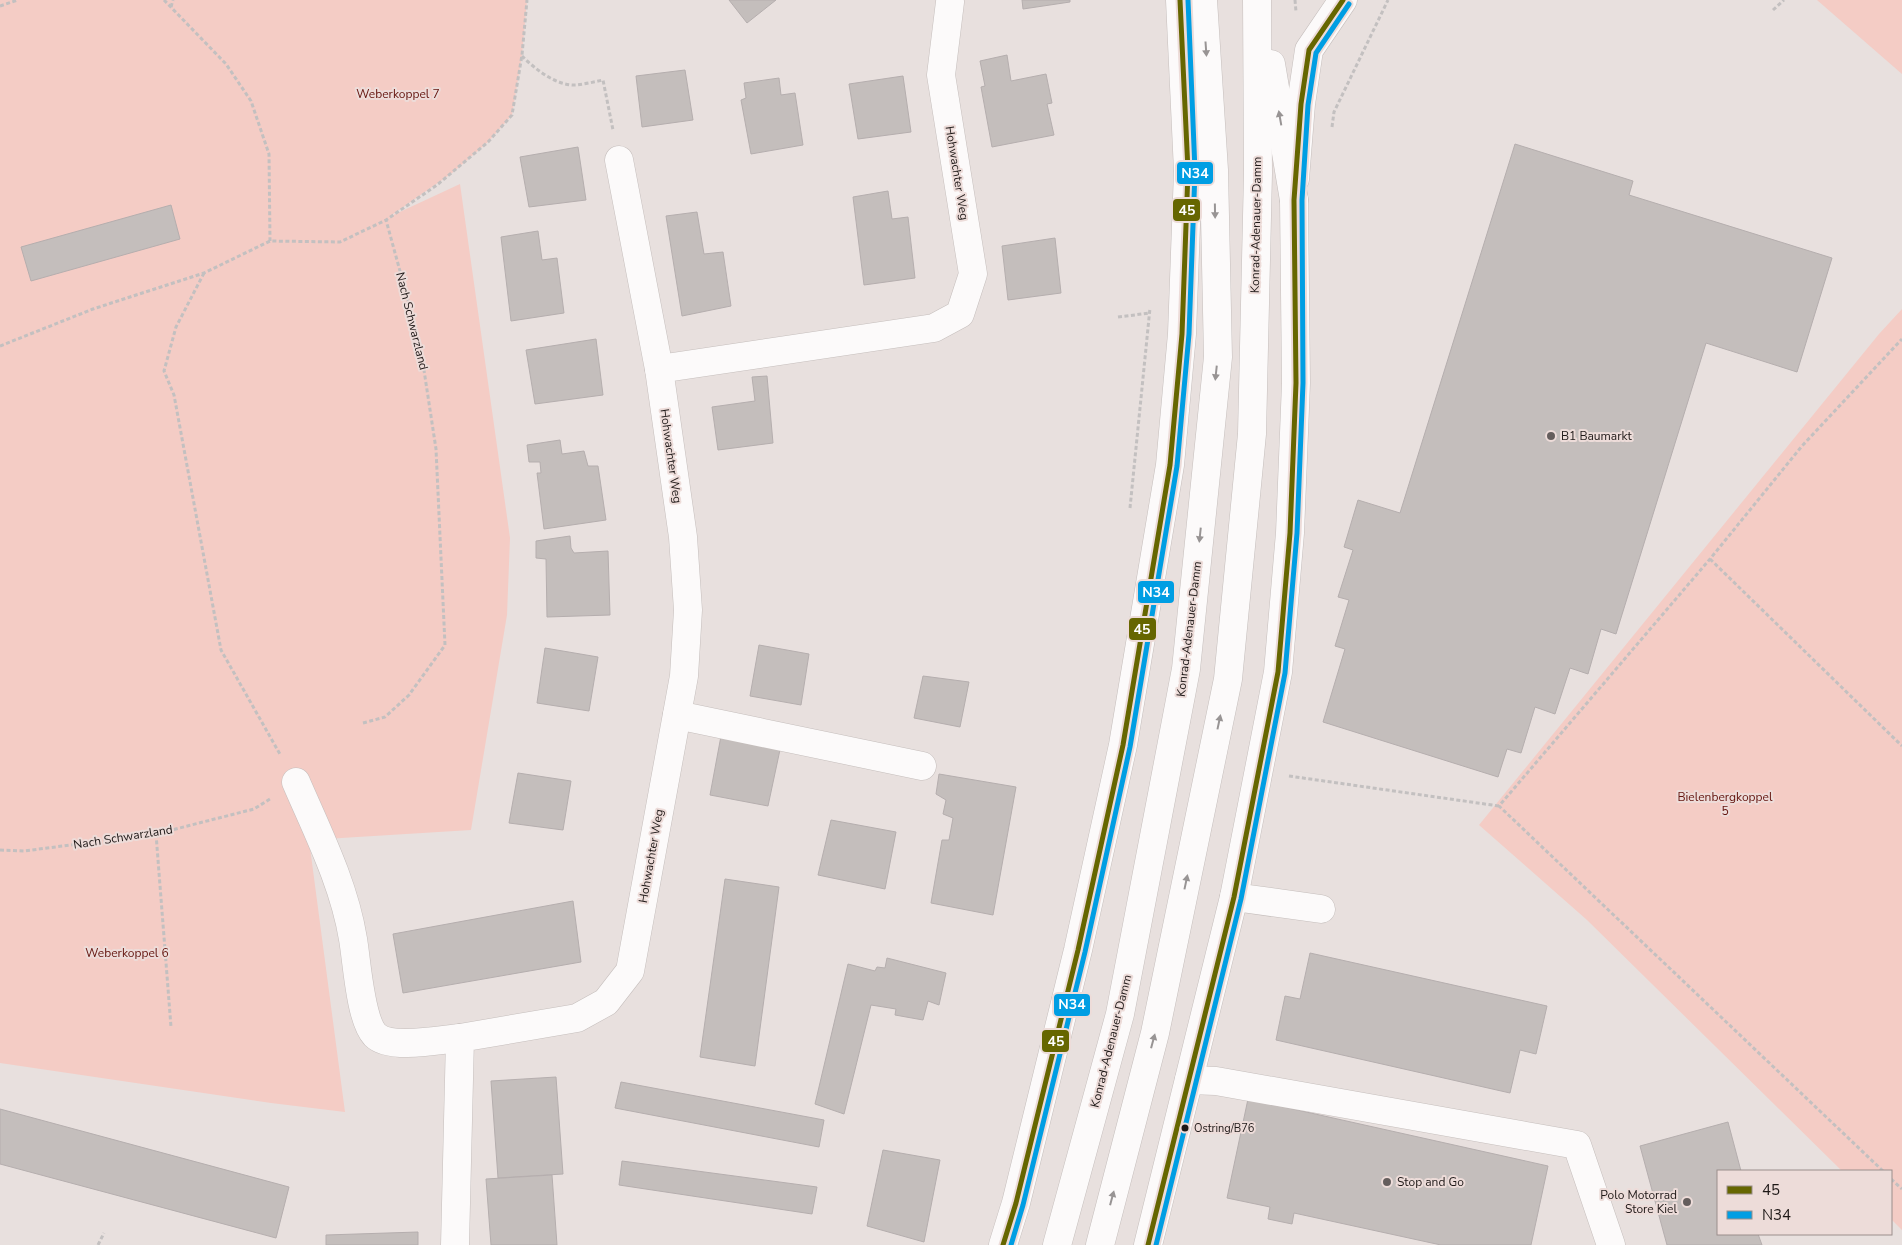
<svg xmlns="http://www.w3.org/2000/svg" width="1902" height="1245" font-family="'Nunito Sans',sans-serif">
<style>
.green{fill:#f4ccc5}
.building{fill:#c4bebc;stroke:#b5aeae}
.lines{fill:none;stroke-linecap:round;stroke-linejoin:round}
.minor-casing{stroke:#c5bebc;stroke-width:29}
.major-casing{stroke:#c5bebc;stroke-width:29}
.highway-casing{stroke:#c5bebc;stroke-width:29}
.path{stroke:#c3c0c0;stroke-width:3;stroke-dasharray:4 2.5;stroke-linecap:butt}
.minor{stroke:#fcfafa;stroke-width:28}
.major{stroke:#fcfafa;stroke-width:28}
.highway{stroke:#fcfafa;stroke-width:28}
.bus-1-casing{stroke:#eddcd9;stroke-width:9}
.bus-2-casing{stroke:#eddcd9;stroke-width:9}
.bus-1{stroke:#660;stroke-width:5}
.bus-2{stroke:#009ee3;stroke-width:5}
.oneway{fill:#989494}
.poi-dot{fill:#655e5d;stroke:#eddcd9;stroke-width:2}
.bus-dot{fill:#1e1817;stroke:#eddcd9;stroke-width:2}
.labels{text-anchor:middle;stroke-width:4;stroke-linejoin:round;paint-order:stroke}
.bus-label{font-size:11px;fill:#1e1817;stroke:#eddcd9;text-anchor:start}
.park-label{font-size:12px;fill:#63130d;stroke:#eddcd9}
.street-label{font-size:12px;fill:#1e1817;stroke:#eddcd9}
.poi-label{font-size:12px;fill:#1e1817;stroke:#eddcd9;text-anchor:start}
.line-badge{stroke:#eddcd9;stroke-width:2}
.badge-label{font-size:14px;text-anchor:middle;font-weight:bold;fill:#fff}
</style>
<rect width="100%" height="100%" fill="#e8e0de"/>
<!-- green -->
<g class="green">
<polygon points="0,0 527,0 522,55 512,115 488,142 452,173 389,217 460,184 510,538 507,615 471,830 309,840 345,1112 271,1103 0,1063"/>
<polygon points="1817,0 1902,0 1902,74"/>
<polygon points="1902,309 1902,1230 1891,1219 1891,1171 1842,1171 1587,920 1479,825 1879,334"/>
</g>
<!-- building -->
<g class="building">
<polygon points="729,0 776,0 747,23"/>
<polygon points="1022,0 1070,0 1070,2 1023,9"/>
<polygon points="1007,55 1011,81 1046,74 1052,103 1047,104 1054,135 992,147 981,87 985,86 980,61"/>
<polygon points="685,70 693,120 642,127 636,76"/>
<polygon points="903,76 911,132 858,139 849,84"/>
<polygon points="779,78 781,95 795,93 803,145 751,154 741,100 746,98 744,83"/>
<polygon points="1515,144 1633,181 1629,195 1832,258 1797,372 1706,343 1616,634 1601,629 1588,674 1570,668 1555,714 1535,707 1521,753 1507,749 1498,777 1323,722 1345,649 1335,646 1349,600 1338,597 1353,550 1344,547 1358,500 1400,513"/>
<polygon points="578,147 586,200 529,207 520,157"/>
<polygon points="888,191 892,219 908,217 915,278 864,285 853,197"/>
<polygon points="171,205 180,239 31,281 21,247"/>
<polygon points="697,212 704,254 723,252 731,306 682,316 666,216"/>
<polygon points="538,231 542,260 557,258 564,313 511,321 501,237"/>
<polygon points="1055,238 1061,293 1008,300 1002,246"/>
<polygon points="596,339 603,395 535,404 526,350"/>
<polygon points="767,376 773,443 718,450 712,407 755,401 752,377"/>
<polygon points="560,440 562,454 584,451 588,466 598,466 606,520 544,529 537,473 541,473 540,462 529,462 527,445"/>
<polygon points="570,536 571,548 574,553 608,551 610,615 547,617 546,559 536,558 536,541"/>
<polygon points="759,645 809,654 801,705 750,696"/>
<polygon points="545,648 598,657 589,711 537,703"/>
<polygon points="923,676 969,682 960,727 914,718"/>
<polygon points="721,736 781,745 768,806 710,795"/>
<polygon points="518,773 571,781 563,830 509,823"/>
<polygon points="939,774 1016,787 993,915 931,903 942,840 949,840 953,818 943,814 946,800 936,794"/>
<polygon points="831,820 896,832 885,889 818,875"/>
<polygon points="725,879 779,887 755,1066 700,1057"/>
<polygon points="573,901 581,962 403,993 393,934"/>
<polygon points="1310,953 1547,1006 1536,1054 1520,1050 1510,1093 1276,1040 1285,996 1300,999"/>
<polygon points="887,958 946,973 939,1005 928,1001 923,1020 895,1015 896,1009 871,1005 844,1114 815,1104 848,964 875,971 877,967 885,968"/>
<polygon points="556,1077 563,1174 498,1178 491,1081"/>
<polygon points="621,1082 824,1120 819,1147 615,1108"/>
<polygon points="1248,1099 1548,1166 1531,1245 1441,1245 1294,1213 1292,1224 1268,1219 1270,1207 1227,1198"/>
<polygon points="0,1109 289,1187 276,1238 0,1164"/>
<polygon points="1728,1122 1741,1171 1718,1171 1718,1234 1758,1234 1762,1245 1667,1245 1640,1146"/>
<polygon points="883,1150 940,1160 924,1242 867,1226"/>
<polygon points="622,1161 817,1187 812,1214 619,1185"/>
<polygon points="552,1175 557,1245 491,1245 486,1179"/>
<polygon points="418,1232 418,1245 326,1245 326,1235"/>
</g>
<g class="lines">
<defs>
<g id="minor">
<polyline points="619,160 659,369"/>
<polyline points="1295,179 1301,104 1309,50 1343,0"/>
<polyline points="677,715 922,766"/>
<path d="M296,782c22,51 48,102 57,157 4,23 7,80 22,96 15,15 65,5 85,3"/>
<polyline points="1234,897 1321,909"/>
<polyline points="1189,1080 1216,1081 1577,1145 1611,1245"/>
<polyline points="455,1245 460,1038 577,1018 606,1002 630,971 684,676 688,610 683,537 659,369 934,328 960,314 973,274 941,75 950,2"/>
</g>
<polyline id="major" points="1148,1245 1234,897 1278,672 1290,533 1296,383 1294,200"/>
<g id="highway">
<polyline points="1271,64 1294,200"/>
<polyline points="1003,1245 1016,1203 1078,950 1123,745 1170,465 1182,334 1188,171 1180,0"/>
<polyline points="1057,1245 1120,1014 1186,669 1218,357 1214,170 1203,0"/>
<polyline points="1100,1245 1155,1033 1228,679 1252,434 1258,173 1257,0"/>
</g>
</defs>
<!-- minor casing -->
<use href="#minor" class="minor-casing"/>
<!-- major casing -->
<use href="#major" class="major-casing"/>
<!-- highway casing -->
<use href="#highway" class="highway-casing"/>
<!-- path -->
<g class="path">
<polyline points="164,0 226,64 251,101 269,154 270,241"/>
<polyline points="1295,0 1296,12"/>
<polyline points="0,6 18,0"/>
<polyline points="171,7 173,0"/>
<polyline points="1773,10 1784,0"/>
<path d="M522,56c13,13 34,30 54,29 9,-1 18,-3 27,-5l10,50"/>
<polyline points="1332,127 1334,112 1388,0"/>
<polyline points="204,273 176,327 164,371 174,395 221,650 281,756"/>
<polyline points="1118,317 1150,313"/>
<polyline points="0,346 93,309 204,273 270,241 340,242 386,220 437,185 488,142 512,115 522,55 527,0"/>
<polyline points="1130,508 1150,308"/>
<polyline points="1710,559 1902,746"/>
<polyline points="363,723 385,717 409,695 445,645 436,449 420,344 386,220"/>
<polyline points="1289,776 1499,806"/>
<polyline points="156,834 171,1027"/>
<polyline points="0,850 24,851 156,834 254,809 270,799"/>
<polyline points="1883,1171 1499,806 1710,559 1802,446 1902,339"/>
<polyline points="1891,1179 1902,1189"/>
<polyline points="98,1245 104,1233"/>
</g>
<!-- minor -->
<use href="#minor" class="minor"/>
<!-- major -->
<use href="#major" class="major"/>
<!-- highway -->
<use href="#highway" class="highway"/>
<defs>
<g id="bus-1">
<polyline points="1003,1245 1016,1203 1078,950 1123,745 1170,465 1182,334 1188,171 1180,0"/>
<polyline points="1148,1245 1234,897 1278,672 1290,533 1296,383 1294,200 1301,104 1309,50 1343,0"/>
</g>
<g id="bus-2">
<polyline points="1011,1245 1023,1205 1085,952 1130,747 1177,466 1189,334 1195,171 1188,0"/>
<polyline points="1156,1245 1241,899 1285,673 1297,533 1303,383 1302,200 1308,105 1316,53 1349,4"/>
</g>
</defs>
<!-- bus-1 casing -->
<use href="#bus-1" class="bus-1-casing"/>
<!-- bus-2 casing -->
<use href="#bus-2" class="bus-2-casing"/>
<!-- bus-1 -->
<use href="#bus-1" class="bus-1"/>
<!-- bus-2 -->
<use href="#bus-2" class="bus-2"/>
</g>
<!-- one-way arrows -->
<defs><path id="oneway-solid" d="M-6-.8H1V-3.2L6.5 0L1 3.2V.8H-6Z" transform="scale(1.25)"/></defs>
<g class="oneway">
<use href="#oneway-solid" transform="translate(1206 49) rotate(86)"/>
<use href="#oneway-solid" transform="translate(1280 118) rotate(-100)"/>
<use href="#oneway-solid" transform="translate(1215 211) rotate(89)"/>
<use href="#oneway-solid" transform="translate(1216 373) rotate(96)"/>
<use href="#oneway-solid" transform="translate(1200 535) rotate(96)"/>
<use href="#oneway-solid" transform="translate(1219 722) rotate(-78)"/>
<use href="#oneway-solid" transform="translate(1186 882) rotate(-78)"/>
<use href="#oneway-solid" transform="translate(1153 1041) rotate(-75)"/>
<use href="#oneway-solid" transform="translate(1112 1198) rotate(-75)"/>
</g>
<!-- markers -->
<g class="poi-dot">
<circle cx="1551" cy="436" r="5"/>
<circle cx="1387" cy="1182" r="5"/>
<circle cx="1687" cy="1202" r="5"/>
</g>
<circle class="bus-dot" cx="1185" cy="1128" r="4.5"/>
<g class="labels">
<!-- bus labels -->
<g class="bus-label">
<text x="1194" y="1132">Ostring/B76</text>
</g>
<!-- park labels -->
<g class="park-label">
<text x="398" y="98">Weberkoppel 7</text>
<text x="1725" y="801">Bielenbergkoppel<tspan x="1725" dy="14">5</tspan></text>
<text x="127" y="957">Weberkoppel 6</text>
</g>
<!-- street labels -->
<g class="street-label">
<text transform="translate(957 173) rotate(81)" y="4">Hohwachter Weg</text>
<text transform="translate(1256 225) rotate(-89)" y="4">Konrad-Adenauer-Damm</text>
<text transform="translate(412 321) rotate(76)" y="4">Nach Schwarzland</text>
<text transform="translate(671 456) rotate(82)" y="4">Hohwachter Weg</text>
<text transform="translate(1189 629) rotate(-83)" y="4">Konrad-Adenauer-Damm</text>
<text transform="translate(123 837) rotate(-9)" y="4">Nach Schwarzland</text>
<text transform="translate(651 856) rotate(-80)" y="4">Hohwachter Weg</text>
<text transform="translate(1111 1041) rotate(-76)" y="4">Konrad-Adenauer-Damm</text>
</g>
<!-- poi labels -->
<g class="poi-label">
<text x="1561" y="440">B1 Baumarkt</text>
<text x="1397" y="1186">Stop and Go</text>
<text x="1677" y="1199" text-anchor="end">Polo Motorrad<tspan x="1677" dy="14">Store Kiel</tspan></text>
</g>
</g>
<g class="line-badge">
<rect x="1176" y="161" width="38" height="24" rx="5" fill="#009ee3"/>
<rect x="1172" y="198" width="29" height="24" rx="5" fill="#660"/>
<rect x="1137" y="580" width="38" height="24" rx="5" fill="#009ee3"/>
<rect x="1128" y="617" width="29" height="24" rx="5" fill="#660"/>
<rect x="1053" y="993" width="38" height="24" rx="5" fill="#009ee3"/>
<rect x="1041" y="1029" width="29" height="24" rx="5" fill="#660"/>
</g>
<g class="badge-label">
<text x="1195" y="178">N34</text>
<text x="1187" y="215">45</text>
<text x="1156" y="597">N34</text>
<text x="1142" y="634">45</text>
<text x="1072" y="1009">N34</text>
<text x="1056" y="1046">45</text>
</g>
<!-- legend -->
<rect x="1717" y="1170" width="175" height="65" fill="#eddcd9" stroke="#9a8e8b"/>
<rect x="1727" y="1186" width="25" height="8" fill="#666600" stroke="#9a8e8b"/>
<text x="1762" y="1195" font-size="15" fill="#1e1817">45</text>
<rect x="1727" y="1211" width="25" height="8" fill="#009ee3" stroke="#9a8e8b"/>
<text x="1762" y="1220" font-size="15" fill="#1e1817">N34</text>
</svg>
